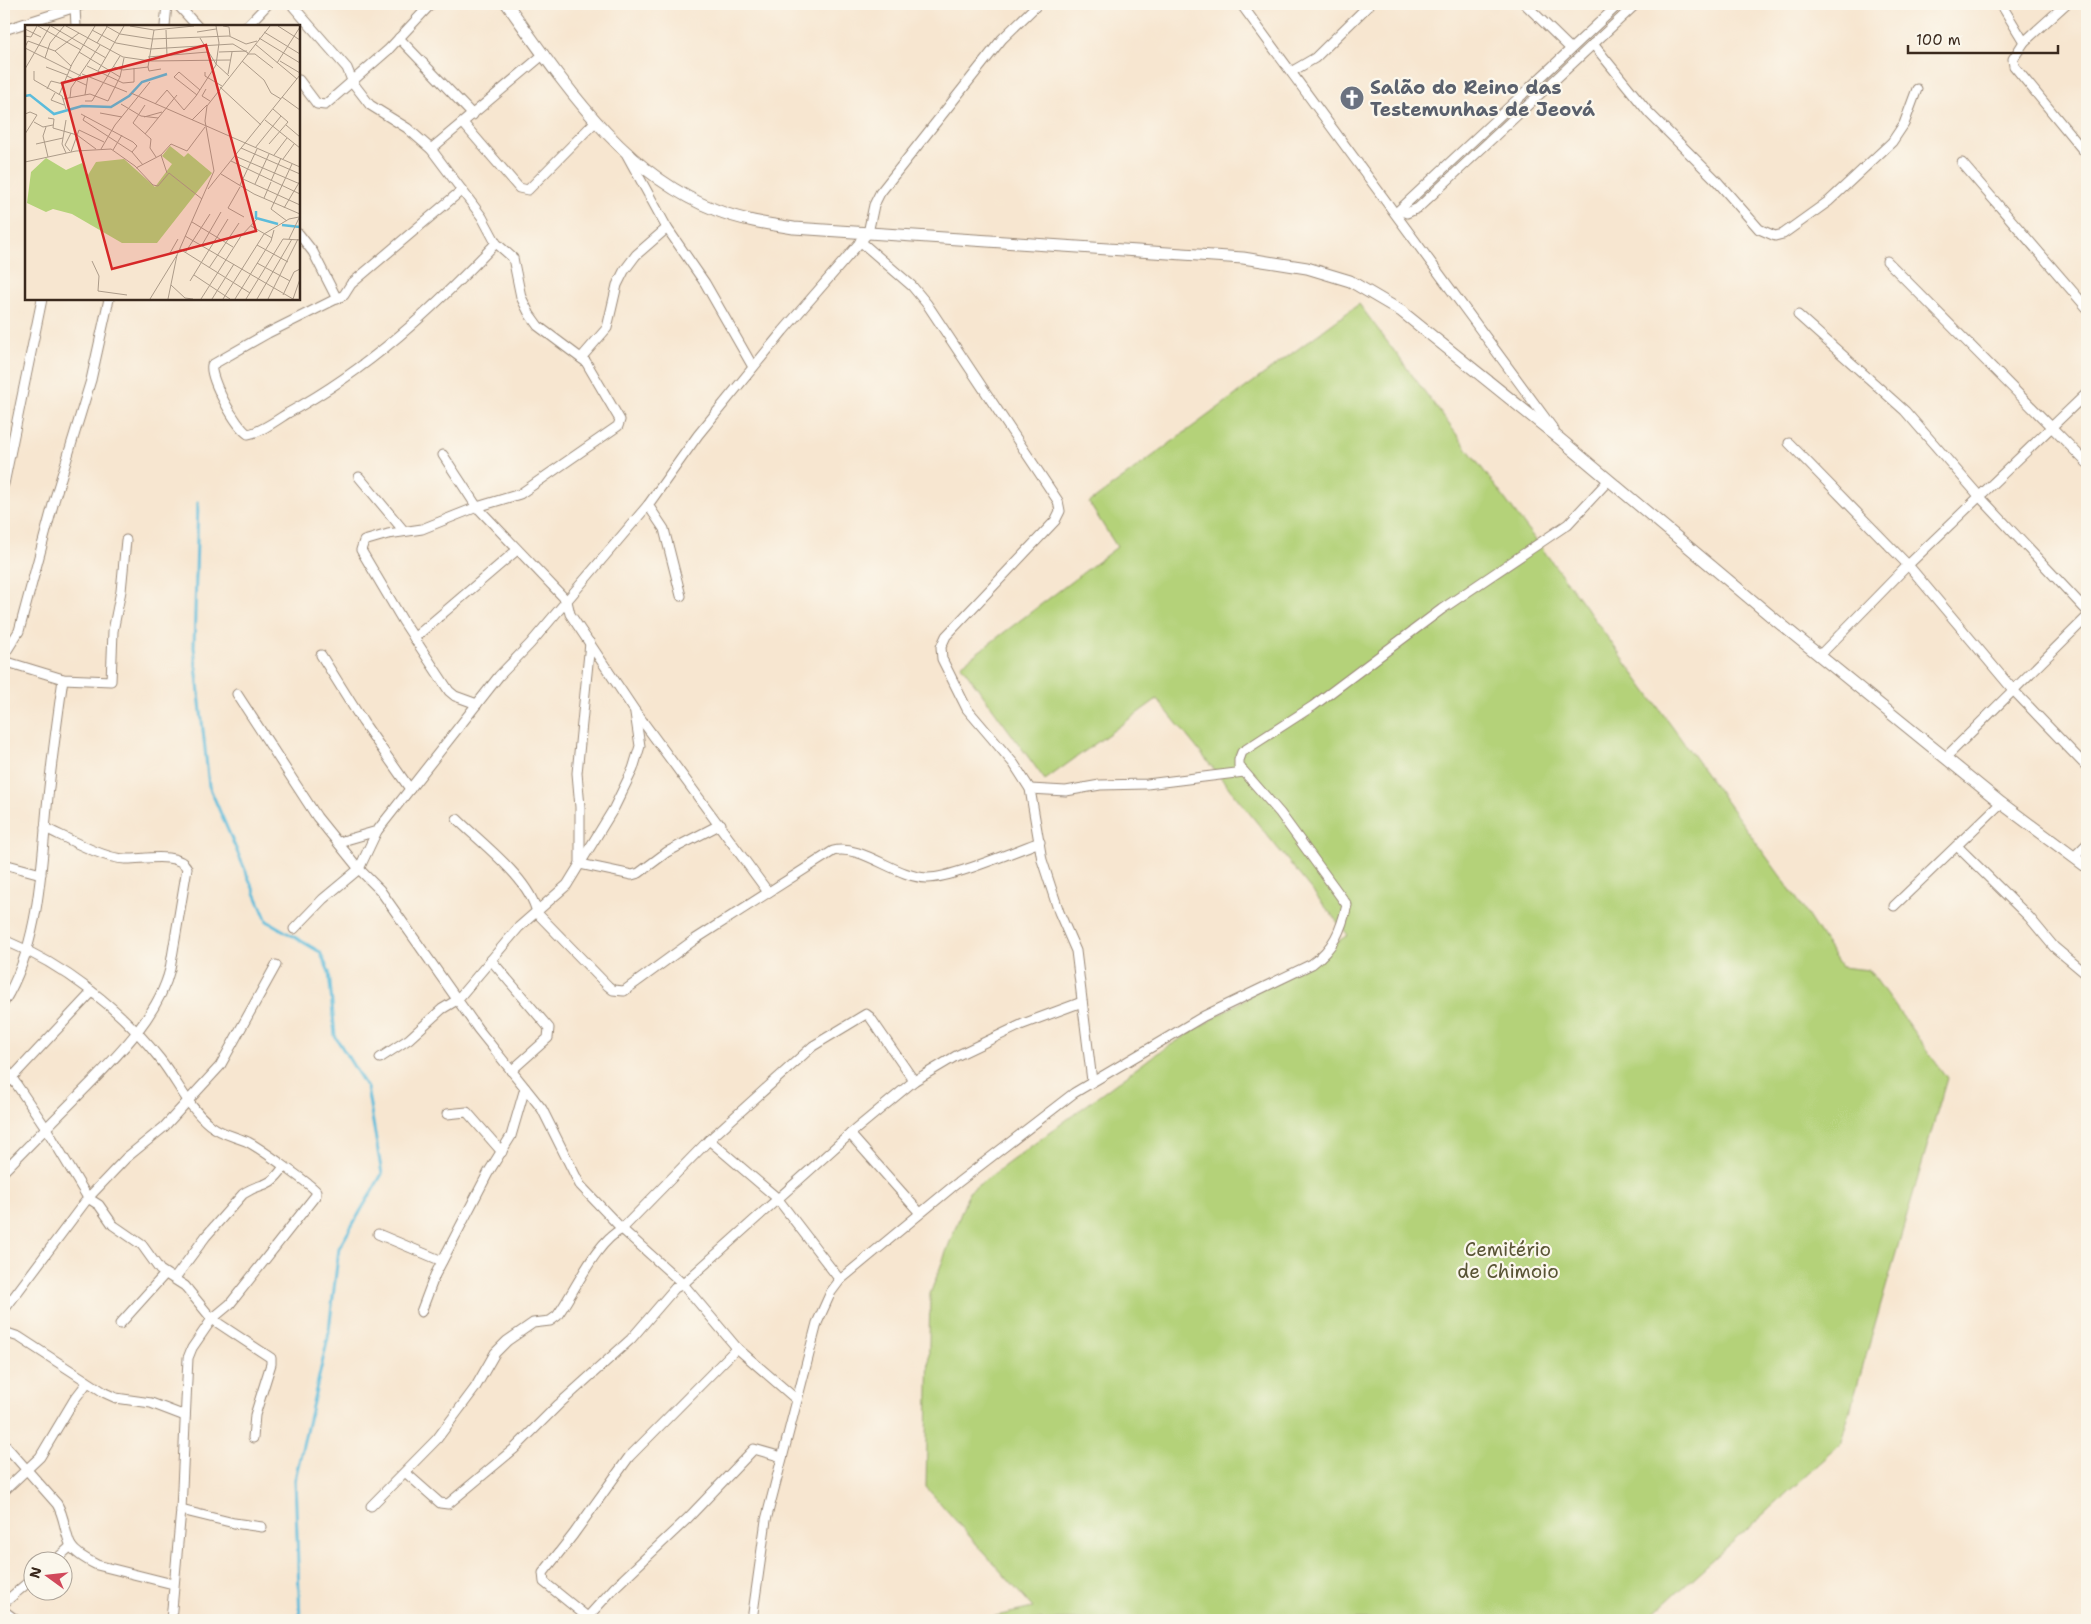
<svg xmlns="http://www.w3.org/2000/svg" width="2091" height="1624" font-family="'Shantell Sans',sans-serif">
<style>
.green{fill:#b4d279;stroke:#787e4c}
.lines{fill:none;stroke-linecap:round;stroke-linejoin:round}
.stream{stroke:#5cbcdb;stroke-width:3}
.minor-casing{stroke:#987;stroke-width:11}
.tertiary-casing{stroke:#987;stroke-width:13}
.minor{stroke:#fff;stroke-width:9}
.tertiary{stroke:#fff;stroke-width:11}
.labels{text-anchor:middle;stroke-width:4.5;stroke-linejoin:round;paint-order:stroke}
.worship-label{font-size:19px;font-weight:bold;fill:#5b616d;stroke:#fbf7ec;text-anchor:start}
.park-label{font-size:19px;fill:#595435;stroke:#fbf7ec}
.inset-river{fill:none;stroke:#5cbcdb;stroke-width:2.5}
.inset-road{fill:none;stroke:#ac9b89;stroke-width:1}
.view{fill:#d62828;fill-opacity:0.15;stroke:#d62828;stroke-width:2.5}
.inset-edge{fill:none;stroke:#3b2a1e;stroke-width:2.5}
</style>
<rect width="100%" height="100%" fill="#fbf7ec"/>
<filter id="ink" filterUnits="userSpaceOnUse"><feTurbulence type="fractalNoise" baseFrequency=".02" numOctaves="2"/><feDisplacementMap in="SourceGraphic" scale="10" xChannelSelector="R" yChannelSelector="G"/><feConvolveMatrix kernelMatrix="1 2 1 2 8 2 1 2 1" color-interpolation-filters="sRGB"/></filter>
<filter id="wash" filterUnits="userSpaceOnUse"><feTurbulence type="fractalNoise" baseFrequency=".0096" numOctaves="4" result="noise"/><feDisplacementMap in="SourceGraphic" scale="20" xChannelSelector="R" yChannelSelector="G"/><feGaussianBlur stdDeviation="1.12" result="paint"/><feColorMatrix in="noise" values="0 0 0 0 0 0 0 0 0 0 0 0 0 0 0 0 0 1.4 0 .05"/><feComposite in="paint" operator="in"/></filter>
<g filter="url(#wash)">
<rect width="100%" height="100%" fill="#f7e6d0"/>
<!-- green -->
<polygon class="green" points="1359,304 1576,594 1797,899 1841,967 1869,970 1947,1078 1840,1445 1646,1620 978,1620 1033,1608 926,1487 930,1294 969,1192 1153,1056 1348,935 1157,699 1045,780 961,665 1117,547 1089,503"/>
<g class="lines">
<!-- stream -->
<polyline class="stream" points="198,502 194,647 209,786 267,921 320,952 329,972 335,1036 367,1088 382,1174 339,1248 328,1338 295,1479 300,1620"/>
</g>
</g>
<g filter="url(#ink)">
<g class="lines">
<defs>
<g id="minor">
<polyline points="177,4 197,26"/>
<polyline points="291,4 347,68 353,83 370,105 407,128 431,149 482,217 496,243 513,258 521,297 530,315 538,326 586,362 620,420 618,426 520,494 477,507 422,529 388,534 364,541 361,550 403,621 449,691 455,696 477,704"/>
<polyline points="1241,4 1554,430"/>
<polyline points="1525,4 1570,48"/>
<polyline points="2001,4 2024,42"/>
<polyline points="2066,4 2024,42 2013,59 2014,66 2087,155"/>
<polyline points="75,7 76,26"/>
<polyline points="165,26 167,4"/>
<polyline points="247,26 268,4"/>
<polyline points="4,30 85,4"/>
<polyline points="399,38 473,115"/>
<polyline points="1593,44 1649,113 1716,180 1759,229 1775,236 1783,234 1829,201 1892,142 1904,124 1917,89"/>
<polyline points="1291,72 1315,58 1370,4"/>
<polyline points="299,80 317,104 325,105 388,50 431,4"/>
<polyline points="463,123 519,188 528,190 596,121"/>
<polyline points="431,149 544,54"/>
<polyline points="627,155 667,228 705,283 753,367"/>
<polyline points="1962,163 2087,308"/>
<path d="M462,190l-111,94 -7,11 -76,38 -56,32c-3,13 24,62 36,69 13,-2 29,-14 40,-21 81,-44 145,-104 208,-170"/>
<polyline points="1400,210 1407,213 1418,208 1636,4"/>
<polyline points="1397,212 1619,4"/>
<polyline points="299,234 313,252 337,299"/>
<polyline points="860,241 912,286 927,304 1058,501 1060,511 1055,521 946,636 941,647 942,659 967,709 1014,764 1030,789 1042,860 1059,912 1076,951 1092,1081"/>
<polyline points="1887,261 2087,463"/>
<polyline points="1798,315 1905,411 1980,497 2087,611"/>
<polyline points="581,358 607,328 617,285 624,271 636,255 667,228"/>
<polyline points="1789,443 1908,565 2014,691 2087,767"/>
<polyline points="443,455 477,507 567,601 570,614 635,711 768,892"/>
<polyline points="359,477 404,531"/>
<polyline points="4,484 42,299"/>
<polyline points="648,505 664,529 681,596"/>
<polyline points="414,638 517,550"/>
<polyline points="4,655 19,631 54,501 91,380 109,299"/>
<polyline points="321,655 363,722 410,789"/>
<polyline points="1820,655 1908,565 2087,393"/>
<polyline points="4,661 63,679 111,681 113,631 121,591 126,540"/>
<polyline points="237,694 317,817 359,869 380,890 478,1029 542,1109 580,1185 622,1229 683,1284 737,1348 797,1400"/>
<polyline points="1946,757 2087,617"/>
<polyline points="1030,789 1066,791 1100,785 1147,784 1244,772"/>
<path d="M457,819c25,25 73,60 80,94l71,73 5,4 11,1 70,-51 139,-89c29,-7 62,26 94,27 22,1 88,-27 113,-36"/>
<polyline points="339,842 377,831"/>
<polyline points="1957,846 2029,917 2054,947 2085,973"/>
<polyline points="2074,857 2087,844"/>
<polyline points="4,864 41,874"/>
<polyline points="580,864 580,807 577,773 590,643"/>
<polyline points="580,864 632,875 639,873 667,852 721,824"/>
<polyline points="1894,906 2001,803"/>
<polyline points="294,929 323,899 359,869 377,831 499,676 530,644 648,505 698,435 783,331 868,233 874,205 880,193 1002,39 1038,4"/>
<path d="M4,940c60,25 115,67 156,119 18,23 27,47 50,66 13,10 24,11 38,17 10,5 61,41 68,49v4l-86,109 -18,15 -20,29 -4,10 -7,152 -10,110"/>
<polyline points="491,960 549,1028 548,1038 511,1071"/>
<path d="M4,1002c35,-57 37,-130 43,-195 4,-43 10,-85 16,-128"/>
<polyline points="380,1058 409,1039 442,1009 457,1000 519,927 567,885 614,808 633,769 640,746 635,713"/>
<polyline points="4,1066 46,1128 88,1198 99,1205 113,1225 142,1245 160,1270 185,1286 212,1319 271,1358 271,1364 255,1415 253,1438"/>
<polyline points="4,1086 92,992"/>
<polyline points="447,1114 467,1112 502,1152"/>
<polyline points="850,1134 920,1213"/>
<polyline points="709,1140 777,1198 840,1280"/>
<path d="M4,1171c23,-24 46,-47 70,-71 35,-36 84,-81 96,-131l17,-101c-9,-17 -46,-8 -62,-9 -21,0 -60,-22 -80,-31"/>
<polyline points="378,1234 442,1261"/>
<path d="M175,1278l31,-42 37,-42c18,-13 24,-3 40,-26"/>
<polyline points="4,1310 88,1198 126,1158 164,1127 220,1066 276,965"/>
<polyline points="421,1312 435,1275 488,1173 511,1136 525,1088"/>
<polyline points="120,1324 165,1274"/>
<polyline points="4,1332 19,1337 105,1393 116,1398 151,1403 185,1416"/>
<path d="M4,1444l53,60c8,13 8,31 14,42 5,8 18,15 26,19l76,19"/>
<polyline points="406,1473 440,1503 448,1504 514,1449 559,1404 631,1339 675,1288 683,1284 850,1134 914,1081 956,1056 1023,1024 1082,1002"/>
<polyline points="4,1491 40,1457 74,1400 87,1383"/>
<path d="M371,1506l66,-67 38,-51 20,-35 12,-12 26,-18 17,-2 7,-5c18,-24 38,-74 65,-87l87,-89 93,-84 11,-10 53,-32 4,3 44,64"/>
<polyline points="181,1510 234,1523 262,1527"/>
<polyline points="53,1562 71,1546"/>
<polyline points="4,1603 32,1579"/>
<polyline points="4,1611 16,1620"/>
<polyline points="585,1620 615,1587 688,1518 754,1449 782,1457"/>
<polyline points="591,1620 544,1582 543,1573 573,1535 629,1457 737,1348"/>
<path d="M752,1620l14,-100 51,-197 14,-31 9,-12 111,-92 123,-95 130,-77 108,-52c22,-16 29,-34 35,-59l-67,-92 -41,-47v-6l3,-8 71,-46 129,-97 126,-85 40,-43"/>
</g>
<path id="tertiary" d="M507,4c56,78 115,170 209,206 25,10 52,14 78,18l449,30 64,10 43,13 51,30 159,128 212,178 229,186 86,64"/>
</defs>
<!-- minor casing -->
<use href="#minor" class="minor-casing"/>
<!-- tertiary casing -->
<use href="#tertiary" class="tertiary-casing"/>
<!-- minor -->
<use href="#minor" class="minor"/>
<!-- tertiary -->
<use href="#tertiary" class="tertiary"/>
</g>
</g>
<!-- icons -->
<defs>
<symbol id="church-disc" viewBox="-11 -11 22 22"><circle r="9.5" fill="#6b7280" stroke="#fbf7ec"/><path d="M-1.2-6h2.4v3.5h3.3v2.4h-3.3V6h-2.4V-.1h-3.3v-2.4h3.3Z" fill="#fff"/></symbol>
</defs>
<g fill-rule="evenodd">
<use href="#church-disc" x="1338" y="84" width="28" height="28"/>
</g>
<g class="labels">
<!-- worship labels -->
<g class="worship-label">
<text x="1370" y="94">Salão do Reino das<tspan x="1370" dy="22">Testemunhas de Jeová</tspan></text>
</g>
<!-- park labels -->
<g class="park-label">
<text x="1508" y="1256">Cemitério<tspan x="1508" dy="22">de Chimoio</tspan></text>
</g>
</g>
<!-- overview -->
<g transform="translate(25 25)">
<rect width="275" height="275" fill="#f7e6d0"/>
<path d="M145,121l14,11 4,-4 24,20 -55,70h-35l-50,-29 -19,-5 -7,3 -19,-9 4,-31 15,-14 20,12 16,-7 6,12 8,-13 28,-3 31,28 17,-23 -10,-8z" fill="#b4d279"/>
<path class="inset-river" d="M0,71l5,-1 24,19 28,-8 29,1 18,-11 13,-14 25,-8M231,186v7l22,6M257,200l18,2"/>
<path class="inset-road" d="M13,1l43,24M26,1l55,32M41,1l57,31 28,4 79,-1M81,1l14,8 32,5 77,-3 17,8 11,-3M105,1l24,4 40,-4M198,1l6,1 1,9M253,1l22,14M0,4l16,8M67,5l24,13 34,6 83,-5 15,9M129,5l-6,37 1,4 12,-2M141,5l1,26M172,7l19,-3M239,7l36,22M0,11l6,1 6,-11M175,13l16,26 13,12M234,13l41,25M72,18l10,-16M230,19l42,35M0,22l3,-6 27,10 16,15M0,23l56,28M30,26l24,-18M54,27l41,25M194,27l28,-1M222,29h8l18,14M123,32l60,-5M20,33l5,-15 14,-17M217,36l22,19 7,13 10,6M255,36l20,12M252,38l23,-36M62,41l36,17 11,-1v-14M21,42l21,8M89,42l9,3 25,-3M0,44l25,-43M9,46v9l28,16 4,13M73,46l26,-45M180,47v4l17,10M57,49l45,18M203,49l4,-22M42,51l19,9M195,62l41,38M22,64l4,-8 12,3M181,64l-4,7 8,5M30,68l-4,7 13,5M106,68l169,74M34,70l13,-31 23,-38M60,70l3,-19M172,70l-23,-18 5,-5 21,18M257,72l18,13M45,73l1,-10 29,-43M38,74l27,-5 18,7 12,-24 4,-19M60,76h7l28,-45M96,79l20,12 17,2M130,79l12,-14 17,20 12,-14 20,-31 3,-22 -3,-17M120,80l-12,18 18,16 -1,9 6,9M75,88l22,4M0,89l5,-2 7,3 -12,19M56,89l52,28 4,4 -5,6M60,91l-2,4 49,32 11,13M119,92l18,-5M23,93l6,1 -1,9 24,7 19,14M41,95l-4,24 4,9M167,95l15,-15M240,95l35,28M9,97l9,5 10,-2M261,100l14,12M21,102l-3,9 5,21M120,109l32,-39M11,119l27,-6M244,119l19,-22 -15,-13M216,123l59,26M230,123l26,-32M76,124l14,-24 35,-43M88,125l9,-15M45,126l-5,-6 6,-12M46,127l8,-22 25,12M136,130l6,18M249,130l13,-17M210,131l65,28M258,134l11,-15M206,136l69,33M0,137l51,-11 35,-2 24,17 18,19 5,1 11,-13 33,26M111,143l25,-13 10,-11 16,7 18,-24M196,149l33,20 46,20M218,154l57,26M246,156l10,-23M230,159l14,-30M215,160l17,-36M215,162l-12,21 16,9M183,164l92,-114M239,173l7,-16M259,183l16,-27M262,196l-16,-12 21,-45M167,197l41,25M226,201l21,12M160,211l108,63M264,214l11,-23M177,220l19,-33M232,220l31,17M155,224l70,44M145,228l8,-14M160,228l25,-39M67,236l7,15 -1,15 29,4M232,238l33,18M184,243l30,-45M169,250l36,24M165,256l38,-62M146,260l14,13 8,1M258,270l11,-23 6,-3M125,274l27,-44M143,274l9,-44 37,-84 -9,-50 2,-15 63,-80M176,274l40,-63 16,-17M187,274l22,-35M198,274l41,-65 25,-15 10,-2M210,274l36,-58 3,-11M221,274l37,-60 17,1M232,274l35,-60M243,274l30,-60M268,274l7,-20"/>
<path class="view" d="M181,20l50,186 -144,38 -50,-186z"/>
<rect width="275" height="275" class="inset-edge"/>
</g>
<!-- margin -->
<rect width="2091" height="1624" fill="none" stroke="#fbf7ec" stroke-width="20"/>
<!-- north arrow -->
<g transform="translate(48 1576) rotate(285)"><circle r="24" fill="#fbf7ec" stroke="#aea59a"/>
<path d="M0-4L9 19L0 12L-9 19Z" fill="#d1495b"/>
<text y="-8" font-size="14" font-weight="bold" text-anchor="middle" fill="#3b2a1e">N</text>
</g>
<!-- scale -->
<path d="M1908 45v8h150v-8" fill="none" stroke="#3b2a1e" stroke-width="2.5"/>
<text x="1916" y="45" font-size="15" fill="#3b2a1e" stroke="#fbf7ec" stroke-width="4" paint-order="stroke">100 m</text>
</svg>
